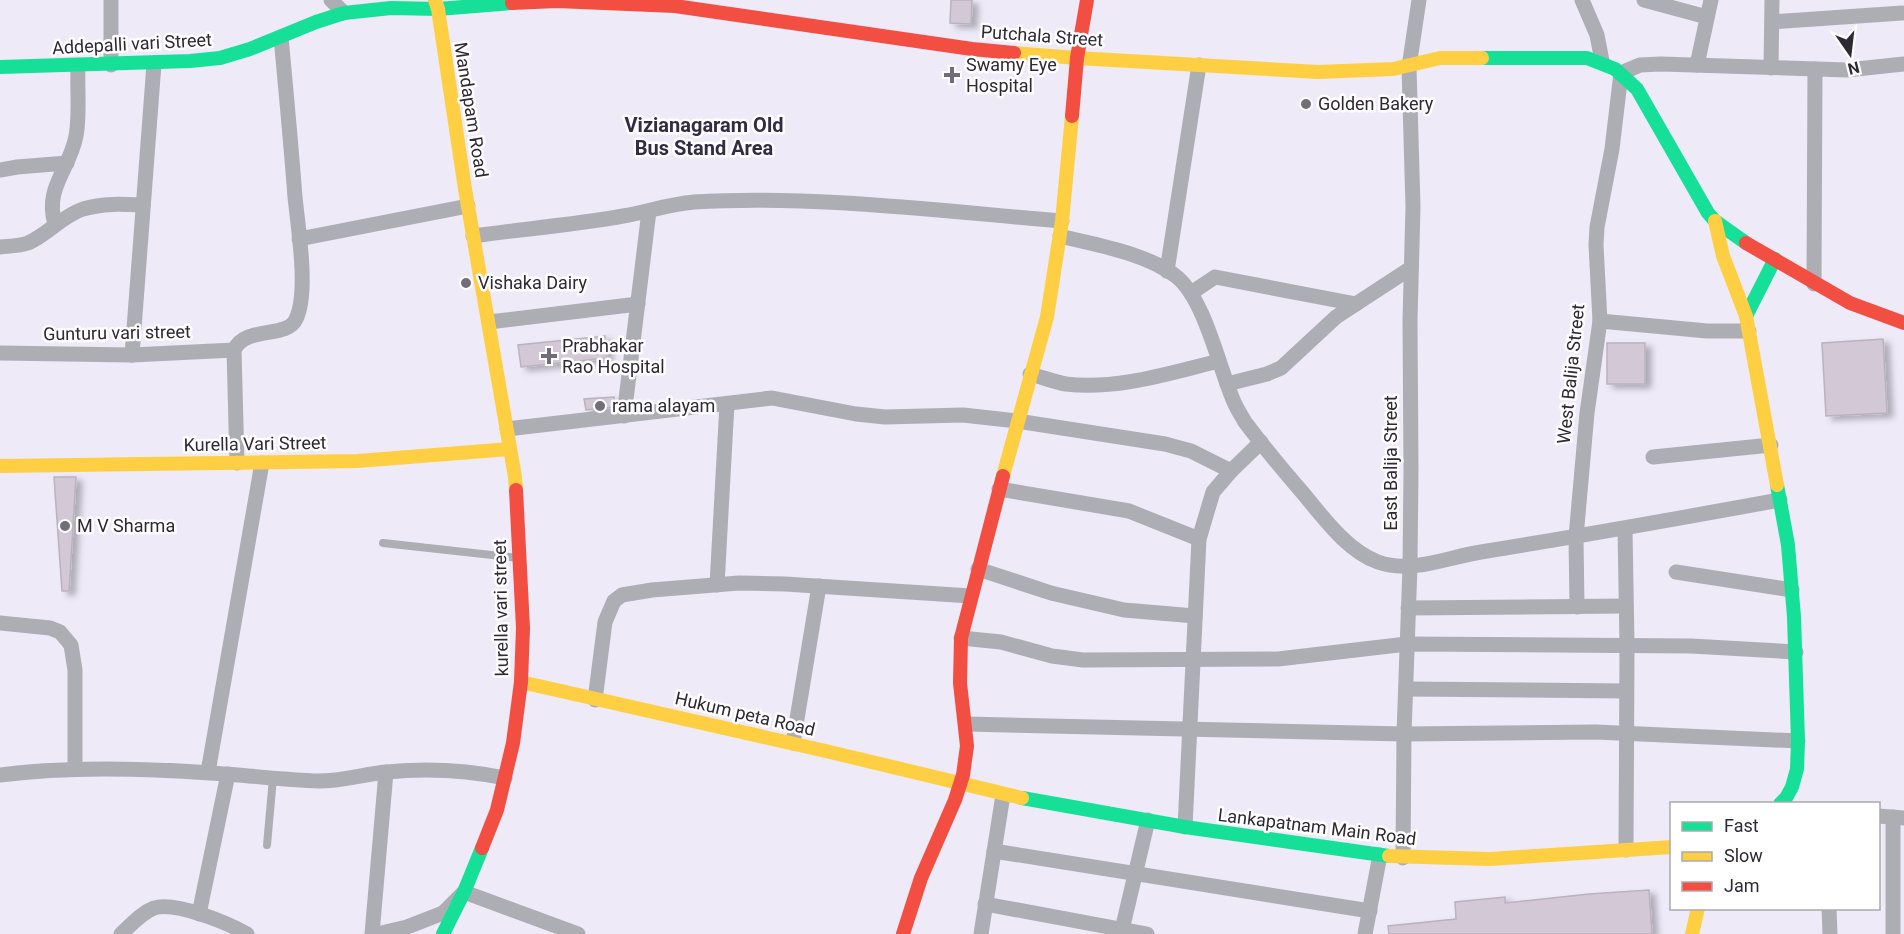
<svg xmlns="http://www.w3.org/2000/svg" width="1904" height="934" font-family="Roboto,sans-serif">
<style>
.building{fill:#d2c8d6;stroke:#bab3be;stroke-width:1.5;filter:url(#shadow)}
.lines{fill:none;stroke-linecap:round;stroke-linejoin:round}
.lane{stroke:#adaeb3;stroke-width:8}
.street{stroke:#adaeb3;stroke-width:15}
.fast{stroke:#16e098;stroke-width:14}
.slow{stroke:#ffcf43;stroke-width:14}
.jam{stroke:#f24e42;stroke-width:14}
.poi-dot{fill:#716d79;stroke:#fff;stroke-width:2}
.labels{text-anchor:middle;stroke-width:5;stroke-linejoin:round;paint-order:stroke}
.street-label{font-size:18px;fill:#2d2935;stroke:#fff}
.poi-label{font-size:18px;fill:#2d2935;stroke:#fff;text-anchor:start}
.neighbourhood-label{font-size:20px;font-weight:bold;fill:#332a43;stroke:#fff}
</style>
<defs>
<filter id="shadow"><feDropShadow dx="6" dy="4" stdDeviation="3" flood-color="#0004"/></filter>
</defs>
<rect width="100%" height="100%" fill="#eeeaf8"/>
<!-- building -->
<g class="building">
<polygon points="951,0 972,0 971,24 950,23"/>
<polygon points="605,336 607,358 521,367 518,345"/>
<polygon points="1883,339 1887,413 1826,416 1822,343"/>
<rect x="1607" y="343" width="38" height="41"/>
<polygon points="614,397 615,407 586,410 584,399"/>
<polygon points="54,477 76,477 69,591 62,591"/>
<polygon points="1649,890 1652,934 1389,934 1388,926 1456,919 1455,902 1505,897 1505,903 1589,894"/>
</g>
<g class="lines">
<!-- lane -->
<g class="lane">
<polyline points="383,543 519,558"/>
<polyline points="267,845 273,778"/>
</g>
<!-- street -->
<g class="street">
<polyline points="111,0 111,65"/>
<polyline points="331,0 344,13"/>
<polyline points="1582,0 1597,35 1602,61"/>
<polyline points="1644,0 1707,17"/>
<polyline points="1772,22 1902,13"/>
<polyline points="1697,65 1711,0"/>
<polyline points="1771,68 1772,0"/>
<polyline points="0,170 17,167 67,163"/>
<path d="M55,224c-11,-36 15,-55 21,-88 4,-21 1,-48 2,-70"/>
<path d="M473,236c50,-7 100,-11 150,-20 24,-4 46,-12 71,-14 123,-7 246,9 368,19"/>
<path d="M1060,236c36,9 87,17 117,41 28,23 42,91 57,125 3,7 7,13 11,20 18,24 37,47 57,70 21,25 45,59 76,70 33,12 70,-5 103,-10 100,-16 200,-34 299,-52"/>
<polyline points="299,239 468,206"/>
<path d="M0,247c9,-1 19,-1 28,-4 19,-8 34,-27 55,-34 20,-6 39,-5 60,-4"/>
<polyline points="1167,271 1199,65"/>
<polyline points="1814,284 1815,69"/>
<polyline points="1191,293 1215,277 1356,304"/>
<polyline points="1600,321 1707,331 1749,331"/>
<polyline points="489,322 638,304"/>
<polyline points="0,353 132,355 234,350"/>
<polyline points="132,355 154,64"/>
<path d="M1030,374c12,3 24,8 36,10 52,6 103,-11 153,-23"/>
<polyline points="1227,384 1267,374 1281,368 1336,317 1411,268"/>
<polyline points="624,416 649,211"/>
<polyline points="507,429 772,398 856,414 885,417 963,415 1017,421 1165,444 1191,451 1231,471"/>
<polyline points="1653,457 1771,445"/>
<path d="M237,463l-3,-113c12,-25 53,-11 62,-31 13,-27 2,-91 -1,-122 -4,-53 -9,-106 -14,-160"/>
<polyline points="999,489 1129,511 1199,539"/>
<polyline points="1625,529 1627,646 1626,850"/>
<polyline points="978,569 1051,593 1124,610 1195,616"/>
<polyline points="1676,572 1792,590"/>
<polyline points="717,585 727,404"/>
<polyline points="1577,607 1576,537 1587,413 1600,321 1596,245 1597,227 1612,149 1621,73 1640,65 1661,64 1847,70 1904,64"/>
<polyline points="1408,608 1626,606"/>
<polyline points="0,623 50,628 60,632 71,645 75,670 75,769"/>
<polyline points="961,638 1001,642 1052,656 1083,660 1278,659 1407,644 1691,646 1796,652"/>
<polyline points="1406,689 1626,691"/>
<polyline points="595,700 605,622 614,601 622,595 652,590 739,583 785,584 971,596"/>
<polyline points="966,724 1404,734 1596,732 1798,741"/>
<polyline points="793,743 819,586"/>
<polyline points="208,772 262,463"/>
<path d="M0,775c69,-9 141,-7 210,-2 36,2 73,7 109,8 23,0 45,-7 68,-9 39,-4 79,-2 118,6"/>
<polyline points="1878,816 1904,818"/>
<polyline points="1185,827 1199,539 1213,492 1231,471 1261,442"/>
<polyline points="994,851 1370,911"/>
<polyline points="1403,858 1404,734 1410,566 1411,470 1410,320 1413,207 1409,67 1419,0"/>
<polyline points="985,904 1147,934"/>
<polyline points="1829,908 1830,934"/>
<polyline points="199,914 228,774"/>
<path d="M121,934c10,-9 20,-21 33,-26 21,-7 74,15 93,26"/>
<polyline points="372,934 386,772"/>
<polyline points="377,934 407,927 443,913 464,892 578,934"/>
<polyline points="981,934 1003,795"/>
<polyline points="1121,934 1148,820"/>
<polyline points="1365,934 1380,855"/>
<polyline points="1893,934 1893,817"/>
</g>
<!-- fast -->
<g class="fast">
<polyline points="1482,58 1587,58 1615,69 1637,89 1708,213 1715,221 1746,243"/>
<polyline points="0,67 190,61 220,58 250,49 316,22 344,13 391,8 438,9 512,3"/>
<polyline points="1746,316 1775,259"/>
<polyline points="1777,485 1788,545 1794,617 1798,741 1797,769 1792,787 1786,798 1780,804"/>
<polyline points="1022,798 1185,827 1389,856"/>
<polyline points="443,934 464,892 482,848"/>
</g>
<!-- slow -->
<g class="slow">
<polyline points="435,0 438,9 465,189 515,477 516,490"/>
<polyline points="1014,53 1077,58 1318,72 1393,69 1440,58 1482,58"/>
<polyline points="1715,221 1723,256 1746,316 1777,485"/>
<polyline points="0,466 358,461 510,449"/>
<polyline points="1003,476 1047,317 1062,221 1072,116"/>
<polyline points="521,682 830,752 1022,798"/>
<polyline points="1389,856 1490,859 1672,847"/>
<polyline points="1692,934 1698,908"/>
</g>
<!-- jam -->
<g class="jam">
<polyline points="512,3 557,1 675,6 972,49 1014,53"/>
<polyline points="1072,116 1077,58 1087,0"/>
<polyline points="1746,243 1850,303 1904,323"/>
<polyline points="482,848 497,810 513,743 521,682 523,628 516,490"/>
<polyline points="903,934 921,878 955,800 963,775 967,746 960,683 961,638 1003,476"/>
</g>
</g>
<!-- markers -->
<g class="poi-dot">
<path d="M949 66h6v6h6v6h-6v6h-6v-6h-6v-6h6z"/>
<circle cx="1306" cy="104" r="6"/>
<circle cx="466" cy="283" r="6"/>
<path d="M546 347h6v6h6v6h-6v6h-6v-6h-6v-6h6z"/>
<circle cx="600" cy="406" r="6"/>
<circle cx="65" cy="526" r="6"/>
</g>
<g class="labels">
<!-- street labels -->
<g class="street-label">
<text transform="translate(1042 36) rotate(4)" y="6">Putchala Street</text>
<text transform="translate(132 44) rotate(-3)" y="6">Addepalli vari Street</text>
<text transform="translate(471 110) rotate(81)" y="6">Mandapam Road</text>
<text transform="translate(117 333) rotate(-1)" y="6">Gunturu vari street</text>
<text transform="translate(1571 374) rotate(-84)" y="6">West Balija Street</text>
<text transform="translate(255 444) rotate(-1)" y="6">Kurella Vari Street</text>
<text transform="translate(1391 463) rotate(-90)" y="6">East Balija Street</text>
<text transform="translate(501 608) rotate(-91)" y="6">kurella vari street</text>
<text transform="translate(745 714) rotate(13)" y="6">Hukum peta Road</text>
<text transform="translate(1317 827) rotate(7)" y="6">Lankapatnam Main Road</text>
</g>
<!-- poi labels -->
<g class="poi-label">
<text x="966" y="71">Swamy Eye<tspan x="966" dy="21">Hospital</tspan></text>
<text x="1318" y="110">Golden Bakery</text>
<text x="478" y="289">Vishaka Dairy</text>
<text x="562" y="352">Prabhakar<tspan x="562" dy="21">Rao Hospital</tspan></text>
<text x="612" y="412">rama alayam</text>
<text x="77" y="532">M V Sharma</text>
</g>
<!-- neighbourhood labels -->
<g class="neighbourhood-label">
<text x="704" y="132">Vizianagaram Old<tspan x="704" dy="23">Bus Stand Area</tspan></text>
</g>
</g>
<!-- legend -->
<rect x="1670" y="802" width="210" height="108" fill="#ffffff" stroke="#aba9ae" stroke-width="1.5"/>
<rect x="1682" y="822" width="30" height="9" fill="#16e098" stroke="#aba9ae" stroke-width="1.5"/>
<text x="1724" y="832" font-size="18" fill="#2d2935">Fast</text>
<rect x="1682" y="852" width="30" height="9" fill="#ffcf43" stroke="#aba9ae" stroke-width="1.5"/>
<text x="1724" y="862" font-size="18" fill="#2d2935">Slow</text>
<rect x="1682" y="882" width="30" height="9" fill="#f24e42" stroke="#aba9ae" stroke-width="1.5"/>
<text x="1724" y="892" font-size="18" fill="#2d2935">Jam</text>
<!-- north arrow -->
<g transform="translate(1850 54) rotate(166)" stroke="#ffffff" stroke-width="4.5" paint-order="stroke">
<path d="M0-4.5L10 22L0 15L-10 22Z" fill="#2d2935"/>
<text y="-9" font-size="16" font-weight="bold" text-anchor="middle" fill="#2d2935">N</text>
</g>
</svg>
